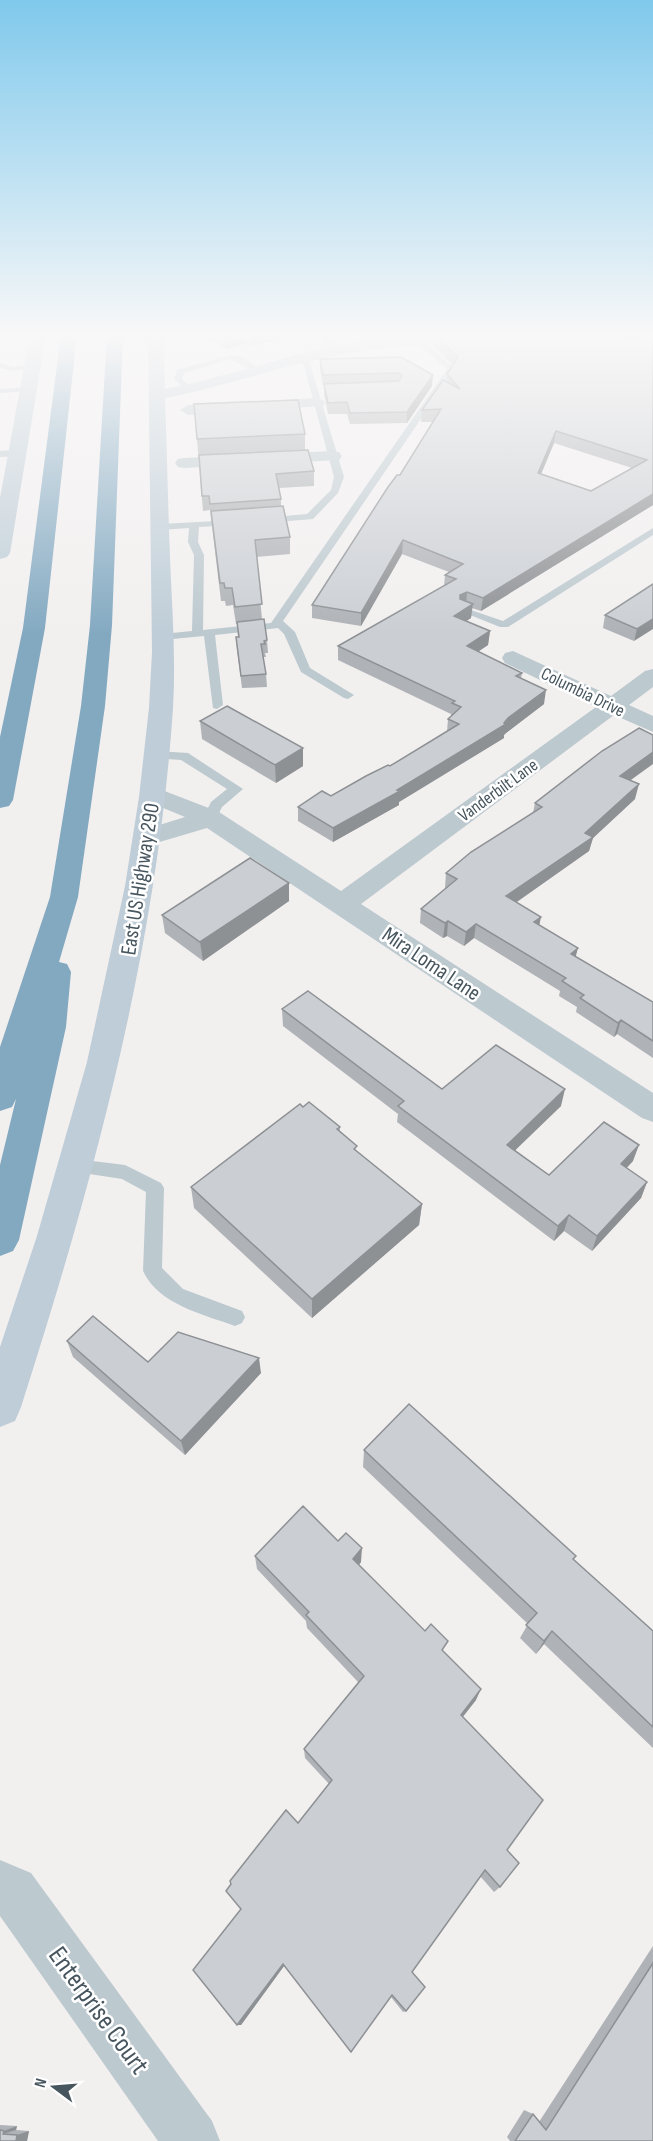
<svg xmlns="http://www.w3.org/2000/svg" width="653" height="2141" font-family="'Sofia Sans Condensed',sans-serif">
<style>
.lines{fill:none;stroke-linecap:round;stroke-linejoin:round}
.lane{fill:#bcc9cf;fill-rule:evenodd}
.street{fill:#bcc9cf;fill-rule:evenodd}
.secondary{fill:#becdd7;fill-rule:evenodd}
.highway{fill:#83a9c1;fill-rule:evenodd}
.wall{fill:#afb2b6;fill-rule:evenodd}
.shaded-wall{fill:#8e9194}
.building{fill:#cbcfd4;stroke:#8e9194;stroke-width:1.5;fill-rule:evenodd}
.labels{text-anchor:middle;stroke-width:5;stroke-linejoin:round;paint-order:stroke}
.far-street-label{font-size:18px;fill:#46555e;stroke:#fff}
.street-label{font-size:22px;fill:#46555e;stroke:#fff}
.near-street-label{font-size:27px;fill:#46555e;stroke:#fff}
</style>
<rect width="100%" height="100%" fill="#f2efef"/>
<g class="lines">
<!-- lane -->
<g class="lane">
<polygon points="325,334 340,334 332,337 331,340 343,348 343,352 337,352 324,343"/>
<polygon points="415,338 421,338 455,369 283,621 295,632 310,668 354,695 348,699 344,698 301,672 284,634 278,628 215,635 223,705 217,709 213,708 204,636 162,640 156,637 162,634 192,631 194,555 188,542 189,528 160,530 155,527 160,524 236,520 238,522 233,525 199,527 198,542 204,555 203,630 271,623 447,369 415,342"/>
<polygon points="230,355 240,356 261,369 254,371 230,359 184,373 182,379 193,390 189,392 174,379 177,370"/>
<polygon points="301,355 308,357 344,477 338,493 313,519 265,523 262,522 262,518 307,514 331,490 334,477"/>
<polygon points="0,363 13,367 32,365 36,367 13,371 0,368"/>
<polygon points="31,387 32,389 28,391 0,393 0,389"/>
<polygon points="0,451 17,450 21,453 17,456 0,457"/>
<polygon points="653,528 653,535 508,627 500,627 460,611 465,608 503,621"/>
<polygon points="157,751 188,753 243,789 222,807 215,821 205,821 203,818 211,802 227,789 181,760 153,758 151,755"/>
<path d="M76,1159l49,6 36,18 3,5 -2,80 21,21 59,22 3,6 -3,6 -7,3c-32,-12 -76,-21 -92,-55l3,-79 -24,-13 -52,-8 -3,-5 3,-5z"/>
</g>
<!-- street -->
<g class="street">
<polygon points="317,398 323,400 325,403 323,406 188,415 180,410 188,405"/>
<polygon points="333,451 339,452 342,456 339,460 184,468 178,467 175,463 178,459 184,458"/>
<polygon points="513,651 611,696 645,671 653,669 653,687 629,705 653,716 653,732 614,715 361,904 653,1093 653,1122 642,1118 207,828 146,846 137,844 133,838 137,832 185,817 144,800 140,795 144,790 153,787 162,790 219,812 341,891 596,707 505,663 502,658 505,653"/>
<polygon points="0,1860 31,1873 212,2121 220,2141 158,2141 0,1916"/>
</g>
<!-- secondary -->
<g class="secondary">
<polygon points="30,334 46,334 10,553 7,557 0,559 0,498"/>
<path d="M148,334h16l1,55c63,-12 123,-35 187,-46 69,-12 139,-9 209,-9l3,3 -8,5c-78,-1 -155,0 -232,16 -53,11 -105,30 -159,40 2,54 3,107 5,160 2,50 6,100 3,150 -16,240 -79,471 -152,699l-6,14 -15,6v-80l37,-111 50,-174 38,-176 14,-89 10,-89 3,-56z"/>
</g>
<!-- highway -->
<g class="highway">
<polygon points="61,334 77,334 45,628 13,800 9,806 0,808 0,737 23,628"/>
<polygon points="107,334 123,334 112,625 105,706 78,897 59,962 67,964 71,972 66,1027 19,1240 13,1251 0,1256 0,1165 16,1099 12,1107 0,1111 0,1047 50,897 81,706 90,625"/>
</g>
</g>
<!-- wall -->
<g class="wall">
<polygon points="199,334 300,334 252,346 245,344 226,349"/>
<path d="M434,334l28,5 50,-1 1,-4h53l87,4v167l-172,106 -9,-3 -1,10 -5,3 24,10 -2,14 -10,7 44,21 -1,6 23,25 -38,29 -2,2v3l-105,64v3l-66,37 -35,-21v-14l33,-11 59,-30 57,-34 1,-13 3,-2v-3l-113,-54v-14l106,-60 1,-11 4,-3 -47,-18 -41,72 -49,-8v-13l88,-130 34,-53h-13l1,-12 25,-28v-8l6,-9 -20,-19zM554,443l78,25 -41,23 -50,-17z"/>
<polygon points="401,357 432,386 407,423 350,424 347,414 328,414 324,395 324,386 323,386 320,369 320,359"/>
<polygon points="194,404 305,434 305,450 314,471 314,486 279,488 281,499 281,507 290,537 290,554 256,557 262,619 267,640 268,653 265,653 266,657 263,657 266,674 267,687 242,688 237,649 236,637 238,637 237,624 236,624 233,605 226,606 225,601 221,601 210,510 203,511"/>
<polygon points="653,584 634,641 603,628 605,615"/>
<polygon points="200,721 303,766 276,783 202,739"/>
<polygon points="630,780 635,799 593,838 589,851 516,902 539,926 576,956 653,1002 653,1058 617,1034 614,1037 576,1012 577,1007 559,996 560,991 474,938 464,946 447,936 443,938 420,923 421,909 446,888 445,888 446,873 533,813 535,803"/>
<polygon points="289,883 289,901 203,961 165,933 162,915"/>
<polygon points="282,1009 442,1089 561,1106 515,1150 549,1175 633,1161 627,1168 647,1182 641,1198 592,1251 564,1231 554,1241 397,1122 398,1114 283,1026"/>
<polygon points="340,1127 340,1131 357,1151 422,1204 419,1225 312,1318 194,1208 191,1187"/>
<polygon points="67,1341 148,1362 261,1373 185,1455 73,1357"/>
<polygon points="364,1450 574,1560 653,1631 653,1748 544,1644 536,1654 520,1638 528,1624 363,1467"/>
<polygon points="338,1541 361,1562 359,1565 444,1652 476,1700 463,1717 507,1850 500,1887 494,1892 480,1876 412,1972 406,2011 403,2012 391,1997 284,1966 241,2025 241,1909 298,1823 329,1784 305,1758 304,1749 358,1682 307,1628 306,1621 257,1569 255,1556"/>
<polygon points="653,1946 653,2141 510,2141 507,2137 524,2110 533,2114 539,2122"/>
<polygon points="0,2125 17,2126 16,2130 29,2131 27,2141 0,2141"/>
</g>
<!-- shaded-wall -->
<g class="shaded-wall">
<polygon points="237,334 245,334 245,344 226,349 226,337"/>
<polygon points="251,334 300,334 252,346"/>
<polygon points="433,375 432,386 407,423 407,412"/>
<polygon points="556,431 554,443 536,486 538,473"/>
<polygon points="653,494 653,505 481,611 483,598"/>
<polygon points="403,540 402,554 361,626 361,613"/>
<polygon points="467,592 466,606 459,609 460,595"/>
<polygon points="473,604 471,618 453,630 454,616"/>
<polygon points="653,619 653,629 634,641 637,629"/>
<polygon points="490,631 488,645 465,660 467,646"/>
<polygon points="546,690 544,704 506,733 504,735 504,738 399,802 399,805 333,842 333,828 397,790 504,723 508,718"/>
<polygon points="303,748 303,766 276,783 275,765"/>
<polygon points="653,752 653,764 617,790 620,776"/>
<polygon points="639,784 635,799 593,838 589,851 504,911 506,896 585,833"/>
<polygon points="289,883 289,901 203,961 200,942"/>
<polygon points="541,917 538,932 534,922"/>
<polygon points="448,921 447,936 443,938 445,923"/>
<polygon points="476,924 474,938 464,946 466,932"/>
<polygon points="578,948 574,963 571,954"/>
<polygon points="621,1020 617,1034 614,1037 618,1023"/>
<polygon points="565,1089 561,1106 504,1161 507,1145"/>
<polygon points="639,1145 633,1161 615,1179 621,1164"/>
<polygon points="647,1182 641,1198 592,1251 597,1236"/>
<polygon points="422,1204 419,1225 312,1318 312,1299"/>
<polygon points="569,1215 564,1231 554,1241 558,1226"/>
<polygon points="259,1358 261,1373 185,1455 181,1441"/>
<polygon points="362,1548 361,1562 352,1573 353,1559"/>
<polygon points="552,1631 544,1644 536,1654 544,1641"/>
<polygon points="481,1689 476,1700 456,1725 461,1715"/>
<polygon points="283,1964 284,1966 241,2025 237,2025"/>
<polygon points="17,2126 16,2130 3,2134 4,2131"/>
<polygon points="29,2131 27,2141 16,2141 17,2135"/>
</g>
<!-- building -->
<g class="building">
<polygon points="220,334 237,334 226,337"/>
<path d="M434,334h23l5,5 53,-1 -1,-4h52l87,4v156l-170,104 -16,-6 -7,3v4l13,5 -19,12 36,15 -23,15 55,27 -6,3 30,14 -38,28 -4,5 2,1 -109,66 3,1 -67,37 -35,-21 24,-16 9,5 35,-20 22,-11 2,1 69,-42 -11,-5 13,-12 -9,-4 3,-2 -117,-55 118,-67 -11,-4 18,-11 -60,-24 -42,73 -49,-8 76,-118 9,-12h3l41,-66 -19,1 21,-30 17,9 -13,-15 11,-17zM556,431l91,29 -56,31 -53,-18z"/>
<polygon points="401,357 433,375 407,412 350,413 347,402 328,403 324,384 399,381 402,375 399,373 323,375 320,359"/>
<polygon points="298,400 305,434 197,439 194,404"/>
<polygon points="308,450 314,471 276,474 281,499 210,504 209,496 202,496 199,455"/>
<polygon points="283,506 290,537 255,540 262,604 235,607 232,588 225,588 224,583 220,583 211,511"/>
<polygon points="653,584 653,619 637,629 605,615"/>
<polygon points="264,619 267,640 264,641 265,644 261,644 266,674 241,676 236,637 239,637 237,622"/>
<polygon points="227,706 303,748 275,765 200,721"/>
<polygon points="639,728 653,735 653,752 620,776 639,784 585,833 593,837 506,896 541,917 534,922 578,948 571,954 653,1002 653,1041 621,1020 618,1023 580,998 584,995 562,981 566,978 476,924 466,932 448,921 445,923 421,909 457,879 446,873 471,852 542,807 535,803 602,751"/>
<polygon points="250,858 289,883 200,942 162,915"/>
<polygon points="308,991 442,1089 496,1045 565,1089 507,1145 549,1175 604,1122 639,1145 621,1164 647,1182 597,1236 569,1215 558,1226 398,1106 404,1101 282,1009"/>
<polygon points="309,1102 340,1127 337,1129 357,1146 354,1149 422,1204 312,1299 191,1187 300,1104 303,1107"/>
<polygon points="93,1316 148,1362 178,1332 259,1358 181,1441 67,1341"/>
<polygon points="409,1404 576,1556 573,1559 653,1631 653,1727 552,1631 544,1641 526,1625 537,1613 364,1450"/>
<polygon points="303,1506 338,1541 346,1533 362,1548 353,1559 425,1631 431,1624 448,1641 442,1650 481,1689 461,1715 543,1800 507,1850 519,1863 500,1887 485,1870 412,1972 425,1987 406,2011 392,1995 351,2052 283,1964 237,2025 193,1970 241,1909 226,1891 231,1884 230,1881 286,1810 298,1823 332,1780 304,1749 364,1676 306,1615 309,1612 255,1556"/>
<polygon points="653,1963 653,2141 515,2141 533,2114 546,2130"/>
<polygon points="0,2130 4,2131 3,2134 17,2135 16,2141 0,2141"/>
</g>
<!-- sky -->
<linearGradient id="sky" x2="0" y2="1"><stop stop-color="#80c9ec"/><stop offset="0.53" stop-color="#f9f8f8"/><stop offset="1" stop-color="#f9f8f8" stop-opacity="0"/></linearGradient>
<rect width="653" height="634" fill="url(#sky)"/>
<g class="labels">
<!-- far-street labels -->
<g class="far-street-label">
<text transform="translate(583 692) rotate(26)" y="6">Columbia Drive</text>
<text transform="translate(498 790) rotate(-36)" y="6">Vanderbilt Lane</text>
</g>
<!-- street labels -->
<g class="street-label">
<text transform="translate(139 879) rotate(-81)" y="8">East US Highway 290</text>
<text transform="translate(432 963) rotate(34)" y="8">Mira Loma Lane</text>
</g>
<!-- near-street labels -->
<g class="near-street-label">
<text transform="translate(99 2010) rotate(54)" y="9">Enterprise Court</text>
</g>
</g>
<!-- north arrow -->
<g transform="translate(54 2087) rotate(286)" stroke="#ffffff" stroke-width="4.5" paint-order="stroke">
<path d="M0-4.5L10 22L0 15L-10 22Z" fill="#46555e"/>
<text y="-9" font-size="16" font-weight="bold" text-anchor="middle" fill="#46555e">N</text>
</g>
</svg>
